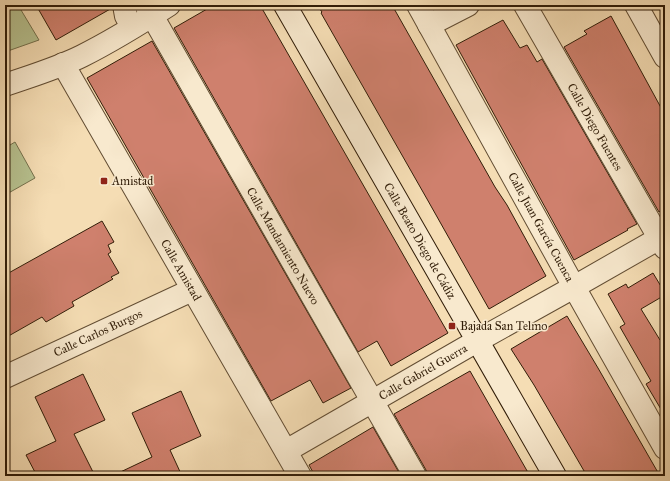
<svg xmlns="http://www.w3.org/2000/svg" width="670" height="481" font-family="'IM FELL Great Primer',serif">
<style>
.green{fill:#b7c290;stroke:#74704c}
.building{fill:#cf806d;stroke:#311d08}
.lines{fill:none;stroke-linecap:round;stroke-linejoin:round}
.street-casing{stroke:#624d33;stroke-width:24}
.secondary-casing{stroke:#311d08;stroke-width:24}
.street{stroke:#f8e9ce;stroke-width:22}
.secondary{stroke:#f8e9ce;stroke-width:22}
.poi-dot{fill:#8f2418;stroke:#f8e9ce;stroke-width:1.5}
.labels{text-anchor:middle;stroke-width:3;stroke-linejoin:round;paint-order:stroke}
.street-label{font-size:12px;fill:#311d08;stroke:#f8e9ce}
.poi-label{font-size:12px;fill:#311d08;stroke:#f8e9ce;text-anchor:start}
</style>
<rect width="100%" height="100%" fill="#f5ddb4"/>
<filter id="stains"><feTurbulence type="fractalNoise" baseFrequency=".005" numOctaves="4"/><feColorMatrix values="0 0 0 0 .2 0 0 0 0 .09 0 0 0 0 .02 0 0 0 .5 -.17"/></filter>
<radialGradient id="worn" r=".72"><stop offset=".6" stop-color="#630" stop-opacity="0"/><stop offset="1" stop-color="#630" stop-opacity=".3"/></radialGradient>
<!-- green -->
<g class="green">
<polygon points="5,5 18,5 39,40 5,52"/>
<polygon points="15,142 35,178 5,195 5,148"/>
</g>
<!-- building -->
<g class="building">
<polygon points="36,5 112,5 112,8 56,40"/>
<polygon points="214,5 260,5 448,333 391,366 377,341 358,352 174,28"/>
<polygon points="317,5 392,5 495,187 507,205 546,276 489,309 427,199 321,13 322,12"/>
<polygon points="611,16 665,115 665,208 659,212 564,47 587,34 584,31"/>
<polygon points="503,20 520,48 527,45 537,62 542,59 637,224 627,229 628,230 574,260 456,45"/>
<polygon points="152,41 351,388 323,403 310,380 271,401 87,78"/>
<polygon points="102,221 114,242 108,245 111,252 108,254 119,273 111,277 113,279 72,302 74,306 46,322 42,317 5,338 5,275"/>
<polygon points="653,273 665,293 665,295 641,309 660,340 665,337 665,416 646,384 651,381 620,327 625,324 608,294 626,284 628,288"/>
<polygon points="567,316 598,368 660,476 587,476 534,385 511,349"/>
<polygon points="470,371 530,476 427,476 426,470 394,414"/>
<polygon points="83,374 105,420 74,434 95,476 37,476 26,455 56,441 35,397"/>
<polygon points="181,391 201,436 170,450 182,476 112,476 152,457 132,413"/>
<polygon points="373,427 401,476 315,476 309,465"/>
</g>
<g class="lines">
<defs>
<g id="street">
<polyline points="124,5 126,16 132,27"/>
<polyline points="146,5 415,476"/>
<polyline points="418,5 574,287 665,448"/>
<polyline points="525,5 665,248"/>
<polyline points="636,5 665,57"/>
<polyline points="429,25 468,5"/>
<polyline points="63,64 300,476"/>
<path d="M5,85c26,-9 53,-17 77,-29 30,-15 59,-33 87,-51"/>
<polyline points="5,377 192,290"/>
<polyline points="286,451 477,341 574,287 665,235"/>
</g>
<polyline id="secondary" points="285,5 555,476"/>
</defs>
<!-- street casing -->
<use href="#street" class="street-casing"/>
<!-- secondary casing -->
<use href="#secondary" class="secondary-casing"/>
<!-- street -->
<use href="#street" class="street"/>
<!-- secondary -->
<use href="#secondary" class="secondary"/>
</g>
<!-- markers -->
<g class="poi-dot">
<rect x="100" y="177" width="8" height="8" rx="2"/>
<rect x="448" y="322" width="8" height="8" rx="2"/>
</g>
<g class="labels">
<!-- street labels -->
<g class="street-label">
<text transform="translate(595 127) rotate(60)" y="4">Calle Diego Fuentes</text>
<text transform="translate(541 227) rotate(61)" y="4">Calle Juan García Cuenca</text>
<text transform="translate(420 241) rotate(60)" y="4">Calle Beato Diego de Cádiz</text>
<text transform="translate(283 246) rotate(60)" y="4">Calle Mandamiento Nuevo</text>
<text transform="translate(181 270) rotate(60)" y="4">Calle Amistad</text>
<text transform="translate(98 333) rotate(-25)" y="4">Calle Carlos Burgos</text>
<text transform="translate(423 372) rotate(-30)" y="4">Calle Gabriel Guerra</text>
</g>
<!-- poi labels -->
<g class="poi-label">
<text x="112" y="185">Amistad</text>
<text x="460" y="330">Bajada San Telmo</text>
</g>
</g>
<!-- margin -->
<rect width="670" height="481" fill="none" stroke="#f5ddb4" stroke-width="20"/>
<rect x="6" y="6" width="658" height="469" fill="none" stroke="#311d08" stroke-width="2"/>
<rect x="10" y="10" width="650" height="461" fill="none" stroke="#311d08"/>
<rect width="100%" height="100%" filter="url(#stains)"/>
<rect width="100%" height="100%" fill="url(#worn)"/>
</svg>
